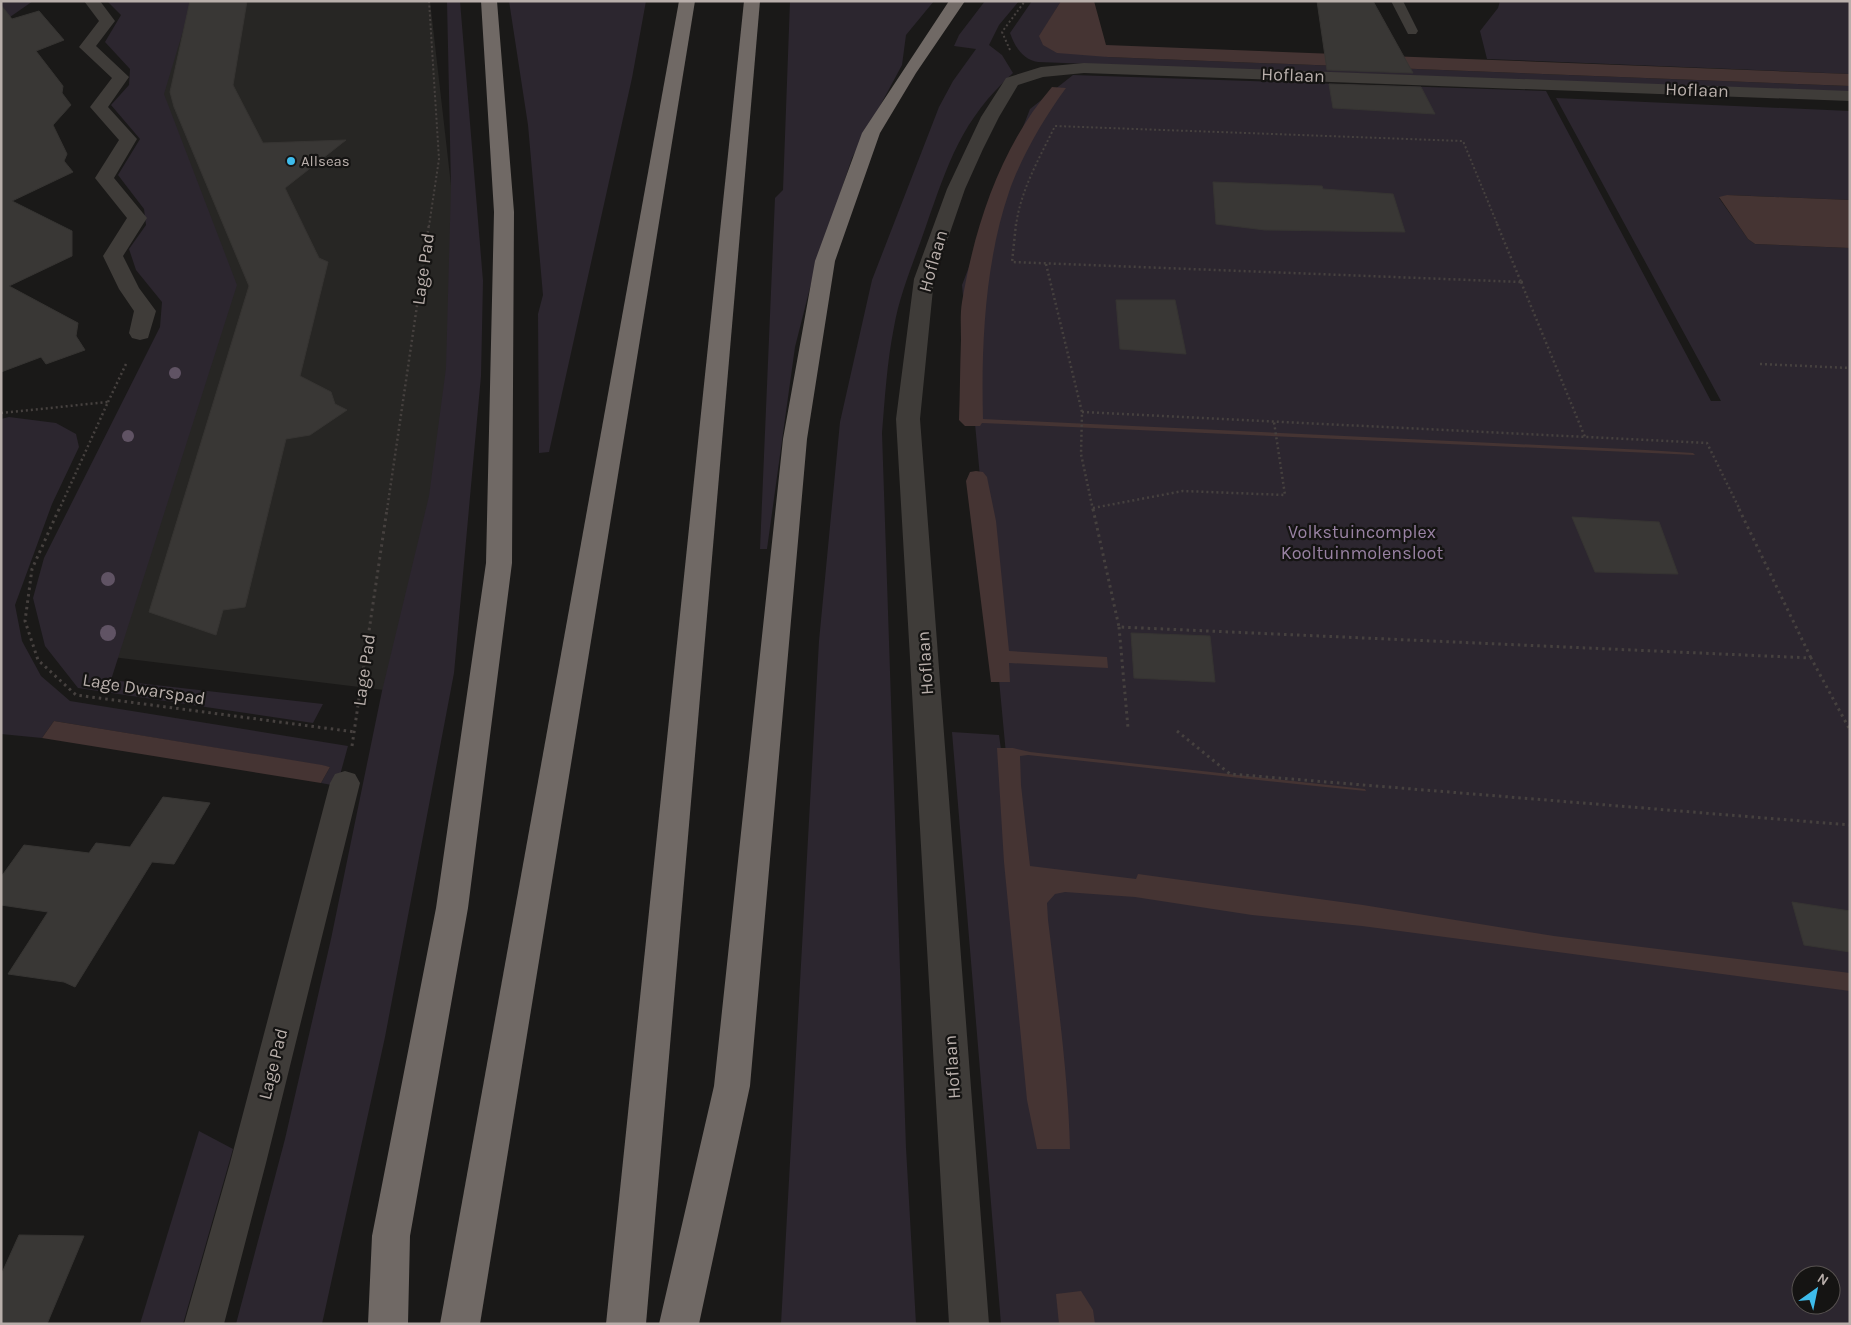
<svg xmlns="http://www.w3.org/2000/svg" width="1851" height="1325" font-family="Karla,sans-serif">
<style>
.built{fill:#272624}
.green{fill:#2c262f;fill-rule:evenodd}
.water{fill:#453433}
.building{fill:#393735;stroke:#363432}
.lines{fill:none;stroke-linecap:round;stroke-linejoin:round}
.path-far2{stroke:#46413f;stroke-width:2;stroke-dasharray:2 2.5;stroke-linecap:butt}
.path-far1{stroke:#46413f;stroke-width:2.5;stroke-dasharray:2 3;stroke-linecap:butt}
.path{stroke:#46413f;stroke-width:3;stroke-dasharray:2.5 4;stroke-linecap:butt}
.service{fill:#3f3c39;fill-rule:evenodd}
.minor{fill:#3f3c39;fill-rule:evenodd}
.motorway{fill:#706965;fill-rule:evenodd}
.tree{fill:#605364}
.poi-dot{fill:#3ebcec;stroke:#151413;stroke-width:2}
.labels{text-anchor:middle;stroke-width:4.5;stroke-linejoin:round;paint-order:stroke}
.far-poi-label{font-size:15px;fill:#b9afab;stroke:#151413;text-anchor:start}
.street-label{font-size:18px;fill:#b9afab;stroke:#151413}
.park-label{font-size:18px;fill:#9982a3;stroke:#151413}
</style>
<rect width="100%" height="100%" fill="#1a1918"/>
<!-- built -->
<polygon class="built" points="173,1 430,1 464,299 409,693 104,656 210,287 141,111"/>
<!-- green -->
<g class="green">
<polygon points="1,1 33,1 10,17 1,18"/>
<polygon points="107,1 192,1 164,94 237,285 111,680 323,704 313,723 78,688 45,646 33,598 44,558 160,327 162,302 136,270 129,249 146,225 144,209 118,175 140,139 111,105 129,85 130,69 105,42 121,15"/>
<polygon points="447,1 460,1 483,281 481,376 454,673 385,1037 322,1324 236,1324 285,1139 331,939 382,691 429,496 446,368 451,186"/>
<polygon points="509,1 646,1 632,78 549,452 539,453 538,314 543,295 528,125"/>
<polygon points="790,1 934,1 906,35 902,65 852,158 814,272 795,347 767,549 760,549 775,198 783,190"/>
<path d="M985,1h34l-20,24 -10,20 13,10 11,18c-52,48 -64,88 -87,153 -11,33 -26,66 -32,101 -7,35 -9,70 -12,106l24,715 10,176h-135l38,-683 21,-219 32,-142 67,-173 14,-26 23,-32 -22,-3 5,-11z"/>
<path d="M1032,1h29l-21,35 68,21 742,29v6l-812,-30c-15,-2 -23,-15 -28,-29z"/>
<polygon points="1500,1 1850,1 1850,74 1487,59 1480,31 1498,8"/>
<path d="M1073,75l473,16 165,310h10l-165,-303 294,13v89l-122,-5 -9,3 29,41 7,5 95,4v1076h-849l-49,-592 47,3 16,115 -53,-565 68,-176zM1801,1275h30v30h-30z"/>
<polygon points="9,417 56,423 76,434 79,447 52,504 15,605 22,641 41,676 70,701 348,746 337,786 321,783 330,767 54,721 42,738 1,734 1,419"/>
<polygon points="199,1131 233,1149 183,1324 140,1324"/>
</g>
<!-- water -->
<g class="water">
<polygon points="1061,1 1094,1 1106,45 1850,74 1850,86 1108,57 1057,53 1043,45 1039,36"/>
<path d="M1052,87l14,1c-22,30 -45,69 -57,104 -24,70 -28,154 -26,227l663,31 47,3 2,2 -713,-32 -2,3h-15l-6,-6c1,-27 1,-53 2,-80 0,-12 -1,-26 1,-38 13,-77 39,-156 90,-215z"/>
<polygon points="1727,195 1850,200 1850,248 1755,244 1748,239 1719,197"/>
<polygon points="976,471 983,472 987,477 996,521 1009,651 1107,657 1108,668 1009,663 1010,682 991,682 966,481 970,472"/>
<polygon points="54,721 322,765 330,767 321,783 42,738"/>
<path d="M997,748h16l17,4 335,37 1,2c-113,-11 -225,-24 -338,-36l-8,1 1,29 9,81 106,13 2,-5 225,31 191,31 296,37v18l-488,-65 -110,-11 -117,-18 -70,-5 -10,2 -8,9 1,17c9,76 20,152 22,229h-33l-10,-49 -23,-238z"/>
<polygon points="1081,1291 1093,1310 1095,1324 1059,1324 1056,1294"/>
</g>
<!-- building -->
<g class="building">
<polygon points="190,1 247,1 233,85 263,143 346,140 285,188 319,258 328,262 300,376 331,392 335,404 347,410 310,435 286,439 245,607 223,610 216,635 149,612 249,286 174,107 170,92"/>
<polygon points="1317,1 1373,1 1413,73 1327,70"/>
<polygon points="1,5 12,19 39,11 64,40 36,51 63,86 62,93 71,105 53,125 67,154 64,161 73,172 12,201 72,231 72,256 9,286 78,323 76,336 85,350 46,364 41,357 1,372"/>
<polygon points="1329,84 1421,87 1435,114 1333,108"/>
<polygon points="1213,182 1322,186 1323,189 1393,194 1405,232 1265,230 1216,224"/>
<polygon points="1116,300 1175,300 1186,354 1120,349"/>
<polygon points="1572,517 1659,522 1678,574 1595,572"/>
<polygon points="1131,633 1210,636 1215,682 1134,678"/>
<polygon points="163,797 210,803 174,864 152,862 75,987 64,982 8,974 48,912 1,905 1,877 24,845 89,853 96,843 130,847"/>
<polygon points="1792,902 1850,911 1850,952 1804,945"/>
<polygon points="19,1235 84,1236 47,1324 1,1324 1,1275"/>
</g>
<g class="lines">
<!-- path-far2 -->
<g class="path-far2">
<polyline points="429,1 439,159 429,226"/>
<polyline points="1847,1 1850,2"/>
<polyline points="1010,50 1002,32 1025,1"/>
<path d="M1016,226c4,-35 24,-69 39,-100l408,15 35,85"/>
</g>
<!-- path-far1 -->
<g class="path-far1">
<polyline points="1016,224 1012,262 1521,282"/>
<polyline points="1497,224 1521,282"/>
<polyline points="1046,264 1082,412 1081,454 1093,510"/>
<polyline points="1521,282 1523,282"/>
<polyline points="1521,282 1585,437"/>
<polyline points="1760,364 1850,368"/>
<polyline points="108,402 126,364"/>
<polyline points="1082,412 1707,443 1740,510"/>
<polyline points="1,413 108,402 59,510"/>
<polyline points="1093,508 1183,491 1285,495 1274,422"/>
<polyline points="387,510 429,224"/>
</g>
<!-- path -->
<g class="path">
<polyline points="59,509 32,569 25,621 38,660 76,695 355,732"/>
<polyline points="1093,509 1119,627 1811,658 1850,730"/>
<polyline points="1739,509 1811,658"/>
<polyline points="1119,627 1128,728"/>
<polyline points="1177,731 1230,774 1850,825"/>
<polyline points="352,746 387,509"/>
</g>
<!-- service -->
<polygon class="service" points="1391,1 1403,1 1418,31 1416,34 1408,34"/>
<!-- minor -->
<g class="minor">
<polygon points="84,1 100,1 115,21 96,46 129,77 108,107 137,139 114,178 147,218 123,256 139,288 156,311 148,338 140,340 132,338 129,333 134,311 119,289 103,256 127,218 95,178 119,140 90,107 112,78 79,47 99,21"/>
<polygon points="1084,63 1850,91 1850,101 1084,73 1043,77 1018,85 999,117 983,149 965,189 934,279 920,419 989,1324 949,1324 896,419 914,279 947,189 981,117 1006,78 1041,67"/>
<polygon points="345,771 355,774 360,783 266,1163 224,1324 184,1324 230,1163 330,783 335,774"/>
</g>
<!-- motorway -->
<g class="motorway">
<polygon points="481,1 497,1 514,212 512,563 468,908 410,1236 408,1324 368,1324 372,1236 436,908 486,563 494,212"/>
<polygon points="679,1 695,1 480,1324 440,1324"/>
<polygon points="744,1 760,1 646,1324 606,1324"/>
<polygon points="949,1 965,1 916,73 880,133 835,261 807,439 750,1086 699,1324 659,1324 714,1086 783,439 815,261 862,133"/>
</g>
</g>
<!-- trees -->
<g class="tree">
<circle cx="175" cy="373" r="6"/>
<circle cx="128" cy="436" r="6"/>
<circle cx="108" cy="579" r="7"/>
<circle cx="108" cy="633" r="8"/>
</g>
<!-- markers -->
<circle class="poi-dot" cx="291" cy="161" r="5"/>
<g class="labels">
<!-- far-poi labels -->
<g class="far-poi-label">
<text x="301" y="166">Allseas</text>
</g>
<!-- street labels -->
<g class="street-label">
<text transform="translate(1293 75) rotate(2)" y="6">Hoflaan</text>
<text transform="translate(1697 90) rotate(2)" y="6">Hoflaan</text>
<text transform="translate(933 261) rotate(-74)" y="6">Hoflaan</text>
<text transform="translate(423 269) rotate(-82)" y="6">Lage Pad</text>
<text transform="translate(925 663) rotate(-94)" y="6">Hoflaan</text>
<text transform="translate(364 670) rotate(-82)" y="6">Lage Pad</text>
<text transform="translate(144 689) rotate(9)" y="6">Lage Dwarspad</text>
<text transform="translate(273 1064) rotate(-76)" y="6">Lage Pad</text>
<text transform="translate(952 1067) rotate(-94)" y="6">Hoflaan</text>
</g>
<!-- park labels -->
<g class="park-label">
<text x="1362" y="538">Volkstuincomplex<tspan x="1362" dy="21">Kooltuinmolensloot</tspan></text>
</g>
</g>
<!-- border -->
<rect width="1851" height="1325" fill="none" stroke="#b9afab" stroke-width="5"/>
<!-- north arrow -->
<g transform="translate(1816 1290) rotate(33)"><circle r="24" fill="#151413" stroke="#575250"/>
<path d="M0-4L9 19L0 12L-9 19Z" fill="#3ebcec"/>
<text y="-8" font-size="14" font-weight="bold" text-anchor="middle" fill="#b9afab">N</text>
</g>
</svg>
